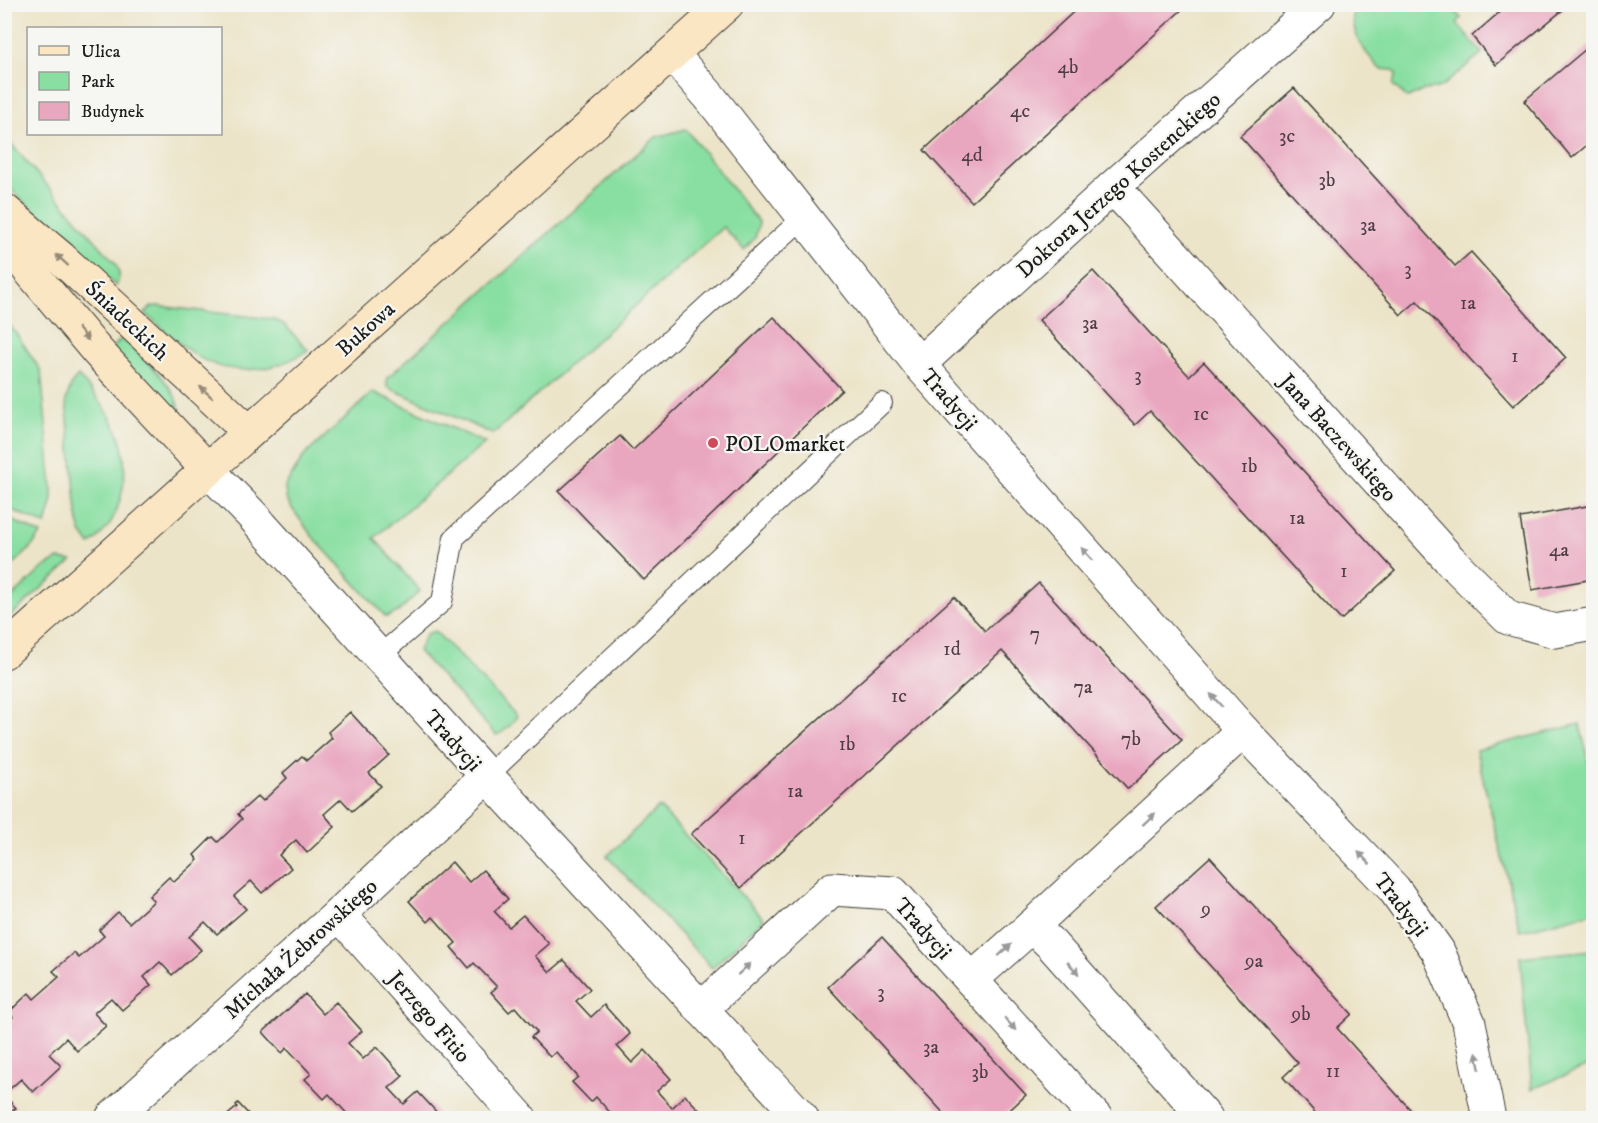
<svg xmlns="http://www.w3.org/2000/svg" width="1598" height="1123" font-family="'IM FELL DW Pica',serif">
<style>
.green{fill:#89dfa2;stroke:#527e5f;stroke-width:1.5}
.building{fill:#e9a6bf}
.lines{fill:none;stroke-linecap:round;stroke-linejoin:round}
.lane-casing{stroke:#3b3a36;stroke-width:22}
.street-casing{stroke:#3b3a36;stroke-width:35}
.secondary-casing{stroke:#3b3a36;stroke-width:35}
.lane{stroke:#fff;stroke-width:20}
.street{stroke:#fff;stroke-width:33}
.secondary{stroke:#fbe6c4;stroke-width:33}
.oneway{fill:#978b78}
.oneway2{fill:#999}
.poi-dot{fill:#d1495b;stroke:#f6f6f2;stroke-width:2}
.labels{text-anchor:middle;stroke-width:4.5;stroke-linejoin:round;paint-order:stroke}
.number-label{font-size:20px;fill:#4f3e45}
.street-label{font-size:22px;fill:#1c1c1c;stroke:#f6f6f2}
.poi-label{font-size:22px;fill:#1c1c1c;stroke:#f6f6f2;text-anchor:start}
</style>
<rect width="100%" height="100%" fill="#f6f6f2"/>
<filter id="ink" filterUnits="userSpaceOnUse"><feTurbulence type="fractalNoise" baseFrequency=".0167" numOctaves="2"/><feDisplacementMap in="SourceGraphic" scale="12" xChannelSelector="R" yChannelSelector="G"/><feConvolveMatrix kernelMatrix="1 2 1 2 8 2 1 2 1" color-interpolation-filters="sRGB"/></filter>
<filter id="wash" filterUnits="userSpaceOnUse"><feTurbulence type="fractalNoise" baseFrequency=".008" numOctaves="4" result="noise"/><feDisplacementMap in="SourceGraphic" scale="24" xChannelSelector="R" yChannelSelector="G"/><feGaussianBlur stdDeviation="1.35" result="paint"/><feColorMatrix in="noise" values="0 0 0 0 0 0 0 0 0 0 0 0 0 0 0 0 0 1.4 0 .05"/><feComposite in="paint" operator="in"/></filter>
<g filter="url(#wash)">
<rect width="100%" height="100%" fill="#ece4c8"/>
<!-- green -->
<g class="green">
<path d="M1354,5h96l11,13 -4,5 25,30 -38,32 -10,4 -10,1 -16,8 -15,-13 4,-12 -4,-3 -13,-1c-18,-20 -31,-36 -26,-64z"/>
<polygon points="686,129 759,223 755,238 744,250 723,227 493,434 387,387 387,378 656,137"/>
<path d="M4,136l111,127c4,7 6,16 1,23l-111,-102z"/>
<path d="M157,306l115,13 8,3 5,3 23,25c-35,24 -82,28 -117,2 -16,-11 -31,-26 -46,-39l6,-6z"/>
<polygon points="5,320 18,336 41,371 52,489 52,503 46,525 5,507"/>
<path d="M122,338c20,19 57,49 59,78l-3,2 -67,-69z"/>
<path d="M78,376c14,15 27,30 36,48 16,30 13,68 -3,98 -5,9 -13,16 -21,23l-9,-13 -3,-10 -12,-122 6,-17z"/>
<polygon points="373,392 485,443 374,538 420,591 398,612 386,617 312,536 291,507 286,498 285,486 304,456"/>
<polygon points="5,517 41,534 29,550 5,572"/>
<polygon points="59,559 72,561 5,621 5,604 44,567"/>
<path d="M435,631l82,85c-5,9 -12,16 -21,19l-78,-84 8,-17z"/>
<polygon points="1580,724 1593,782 1593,912 1520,931 1476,750"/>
<polygon points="659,807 764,919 712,968 607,856"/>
<polygon points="1593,950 1593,1064 1532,1089 1520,957"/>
</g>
<g id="blocks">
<!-- building -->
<g class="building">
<polygon points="1082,4 1188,4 972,202 924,150"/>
<polygon points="1509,4 1570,4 1496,65 1472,36"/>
<polygon points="1593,43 1593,140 1572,158 1524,101"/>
<polygon points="1294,88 1455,266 1471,252 1566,358 1513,406 1417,301 1401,315 1240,136"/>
<polygon points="1093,271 1189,376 1204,362 1395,571 1341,620 1150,411 1135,425 1039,320"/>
<polygon points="774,317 842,390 644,580 559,491 620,436 633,450"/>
<polygon points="1593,505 1593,579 1532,590 1520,518"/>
<polygon points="1039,583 1182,740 1128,789 1002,651 741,888 691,834 954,597 985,631"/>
<polygon points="350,712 389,755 369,773 381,786 352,811 341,799 324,814 335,827 307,853 296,840 279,855 291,868 262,893 251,881 234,896 246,909 217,934 205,922 189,937 201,950 172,975 160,962 144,977 151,985 122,1010 111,998 94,1013 106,1026 77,1051 66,1038 49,1054 61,1066 33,1092 21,1079 4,1094 4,1025 13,1017 9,1012 29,993 34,999 59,977 53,971 72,955 74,953 79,958 104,936 99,930 118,912 129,923 154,901 149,896 169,877 174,882 198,860 194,855 211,838 213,837 218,842 242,819 238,814 258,796 263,801 287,778 283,773 302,756 307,760 332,738 328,732"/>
<polygon points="1210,857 1352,1014 1337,1028 1418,1118 1320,1118 1283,1077 1298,1063 1156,906"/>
<polygon points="452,862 469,882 483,870 508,899 494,911 509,927 523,915 549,944 535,956 550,972 564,960 590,989 576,1001 591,1017 604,1005 630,1034 617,1046 632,1063 645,1050 671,1079 657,1091 672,1108 685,1095 707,1118 615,1118 596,1097 591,1102 572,1082 578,1077 556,1052 550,1057 531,1037 537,1032 515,1007 509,1012 491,992 497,987 474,963 469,968 451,947 456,943 433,917 428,922 409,901"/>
<polygon points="882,937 1026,1095 1001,1118 948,1118 828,987"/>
<polygon points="305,994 323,1014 336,1002 362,1031 348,1043 363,1059 377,1047 403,1076 389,1088 404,1104 418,1092 442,1118 351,1118 329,1094 324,1099 305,1079 311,1074 287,1048 282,1053 263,1032"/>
<polygon points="4,1095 16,1108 4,1118"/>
<polygon points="238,1103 252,1118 224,1118 237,1107 236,1105"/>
</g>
</g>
</g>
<g filter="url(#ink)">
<use href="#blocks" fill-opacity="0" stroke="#3b3a36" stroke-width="1.5"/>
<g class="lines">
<defs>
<g id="lane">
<polyline points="379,656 442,602 454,538 804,217"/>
<polyline points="487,776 882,403"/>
</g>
<g id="street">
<polyline points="672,54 709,96 919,364 1243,731 1394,889 1438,951 1469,1023 1489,1118"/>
<polyline points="1113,187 1450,560 1508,618 1555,631 1594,624"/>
<polyline points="919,364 1113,187 1319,4"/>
<polyline points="208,470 251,514 487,776 802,1118"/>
<polyline points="339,914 520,1118"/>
<polyline points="1032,926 1051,944 1206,1118"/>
<polyline points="971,980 1096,1118"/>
<polyline points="701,1009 832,889 893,893 971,980 1032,926 1243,731"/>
<polyline points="112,1118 339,914 487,776"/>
</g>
<g id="secondary">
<polyline points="4,210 61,258 249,432"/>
<polyline points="4,240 97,351 208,470"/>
<polyline points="4,652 727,4"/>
</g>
</defs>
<!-- lane casing -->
<use href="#lane" class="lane-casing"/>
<!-- street casing -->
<use href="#street" class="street-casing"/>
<!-- secondary casing -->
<use href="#secondary" class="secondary-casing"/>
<!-- lane -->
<use href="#lane" class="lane"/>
<!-- street -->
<use href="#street" class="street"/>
<!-- secondary -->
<use href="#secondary" class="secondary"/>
</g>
<!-- one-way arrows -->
<defs><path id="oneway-solid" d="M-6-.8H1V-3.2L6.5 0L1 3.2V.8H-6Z" transform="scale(1.5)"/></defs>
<g class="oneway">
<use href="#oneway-solid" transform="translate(62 260) rotate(-138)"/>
<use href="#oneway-solid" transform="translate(83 334) rotate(50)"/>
<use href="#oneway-solid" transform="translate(206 392) rotate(-138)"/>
</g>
<g class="oneway2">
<use href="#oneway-solid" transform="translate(1087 554) rotate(-132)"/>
<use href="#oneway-solid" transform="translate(1216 700) rotate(-132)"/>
<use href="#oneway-solid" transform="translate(1149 819) rotate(-43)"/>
<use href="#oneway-solid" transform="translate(1364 858) rotate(-134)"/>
<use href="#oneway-solid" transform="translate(1005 950) rotate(-42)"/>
<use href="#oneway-solid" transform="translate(1073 968) rotate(48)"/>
<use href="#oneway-solid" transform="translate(744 969) rotate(-42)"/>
<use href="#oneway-solid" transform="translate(1010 1024) rotate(48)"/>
<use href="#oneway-solid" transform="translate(1478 1061) rotate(-102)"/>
</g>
</g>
<!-- markers -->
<circle class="poi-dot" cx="713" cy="443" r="6"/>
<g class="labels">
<!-- number labels -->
<g class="number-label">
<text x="1068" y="73">4b</text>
<text x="1020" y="117">4c</text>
<text x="1287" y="142">3c</text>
<text x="972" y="161">4d</text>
<text x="1327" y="186">3b</text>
<text x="1368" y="231">3a</text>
<text x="1408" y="275">3</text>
<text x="1468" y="309">1a</text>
<text x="1090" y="329">3a</text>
<text x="1515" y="362">1</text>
<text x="1138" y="381">3</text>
<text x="1201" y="420">1c</text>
<text x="1249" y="472">1b</text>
<text x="1297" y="524">1a</text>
<text x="1559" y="556">4a</text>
<text x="1344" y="577">1</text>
<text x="1035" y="640">7</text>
<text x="952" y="655">1d</text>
<text x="1083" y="693">7a</text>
<text x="899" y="702">1c</text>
<text x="1131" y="745">7b</text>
<text x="847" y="750">1b</text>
<text x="795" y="797">1a</text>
<text x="742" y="844">1</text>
<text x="1206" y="915">9</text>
<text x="1254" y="967">9a</text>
<text x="881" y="998">3</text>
<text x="1301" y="1020">9b</text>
<text x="931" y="1053">3a</text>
<text x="1333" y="1077">11</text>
<text x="980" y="1078">3b</text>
</g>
<!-- street labels -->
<g class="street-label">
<text transform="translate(1118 184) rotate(-42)" y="8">Doktora Jerzego Kostenckiego</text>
<text transform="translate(128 320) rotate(43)" y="8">Śniadeckich</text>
<text transform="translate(365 328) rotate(-42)" y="8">Bukowa</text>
<text transform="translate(950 399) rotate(49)" y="8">Tradycji</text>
<text transform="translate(1339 437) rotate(48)" y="8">Jana Baczewskiego</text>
<text transform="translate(454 740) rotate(48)" y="8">Tradycji</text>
<text transform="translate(1402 904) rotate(52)" y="8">Tradycji</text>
<text transform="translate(924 928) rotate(48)" y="8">Tradycji</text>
<text transform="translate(300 948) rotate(-42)" y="8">Michała Żebrowskiego</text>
<text transform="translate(430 1016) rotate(49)" y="8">Jerzego Fitio</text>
</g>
<!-- poi labels -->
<g class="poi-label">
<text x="725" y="451">POLOmarket</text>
</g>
</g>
<!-- margin -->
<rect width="1598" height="1123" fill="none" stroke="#f6f6f2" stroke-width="24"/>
<!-- legend -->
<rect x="27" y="27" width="195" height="108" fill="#f6f6f2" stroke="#9f9f9c" stroke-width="1.5"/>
<rect x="39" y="46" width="30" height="9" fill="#fbe6c4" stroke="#9f9f9c" stroke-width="1.5"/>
<text x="81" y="57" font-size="18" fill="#1c1c1c">Ulica</text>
<rect x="39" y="72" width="30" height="18" fill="#89dfa2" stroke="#9f9f9c" stroke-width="1.5"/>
<text x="81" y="87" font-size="18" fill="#1c1c1c">Park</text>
<rect x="39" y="102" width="30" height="18" fill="#e9a6bf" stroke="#9f9f9c" stroke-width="1.5"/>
<text x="81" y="117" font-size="18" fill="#1c1c1c">Budynek</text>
</svg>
